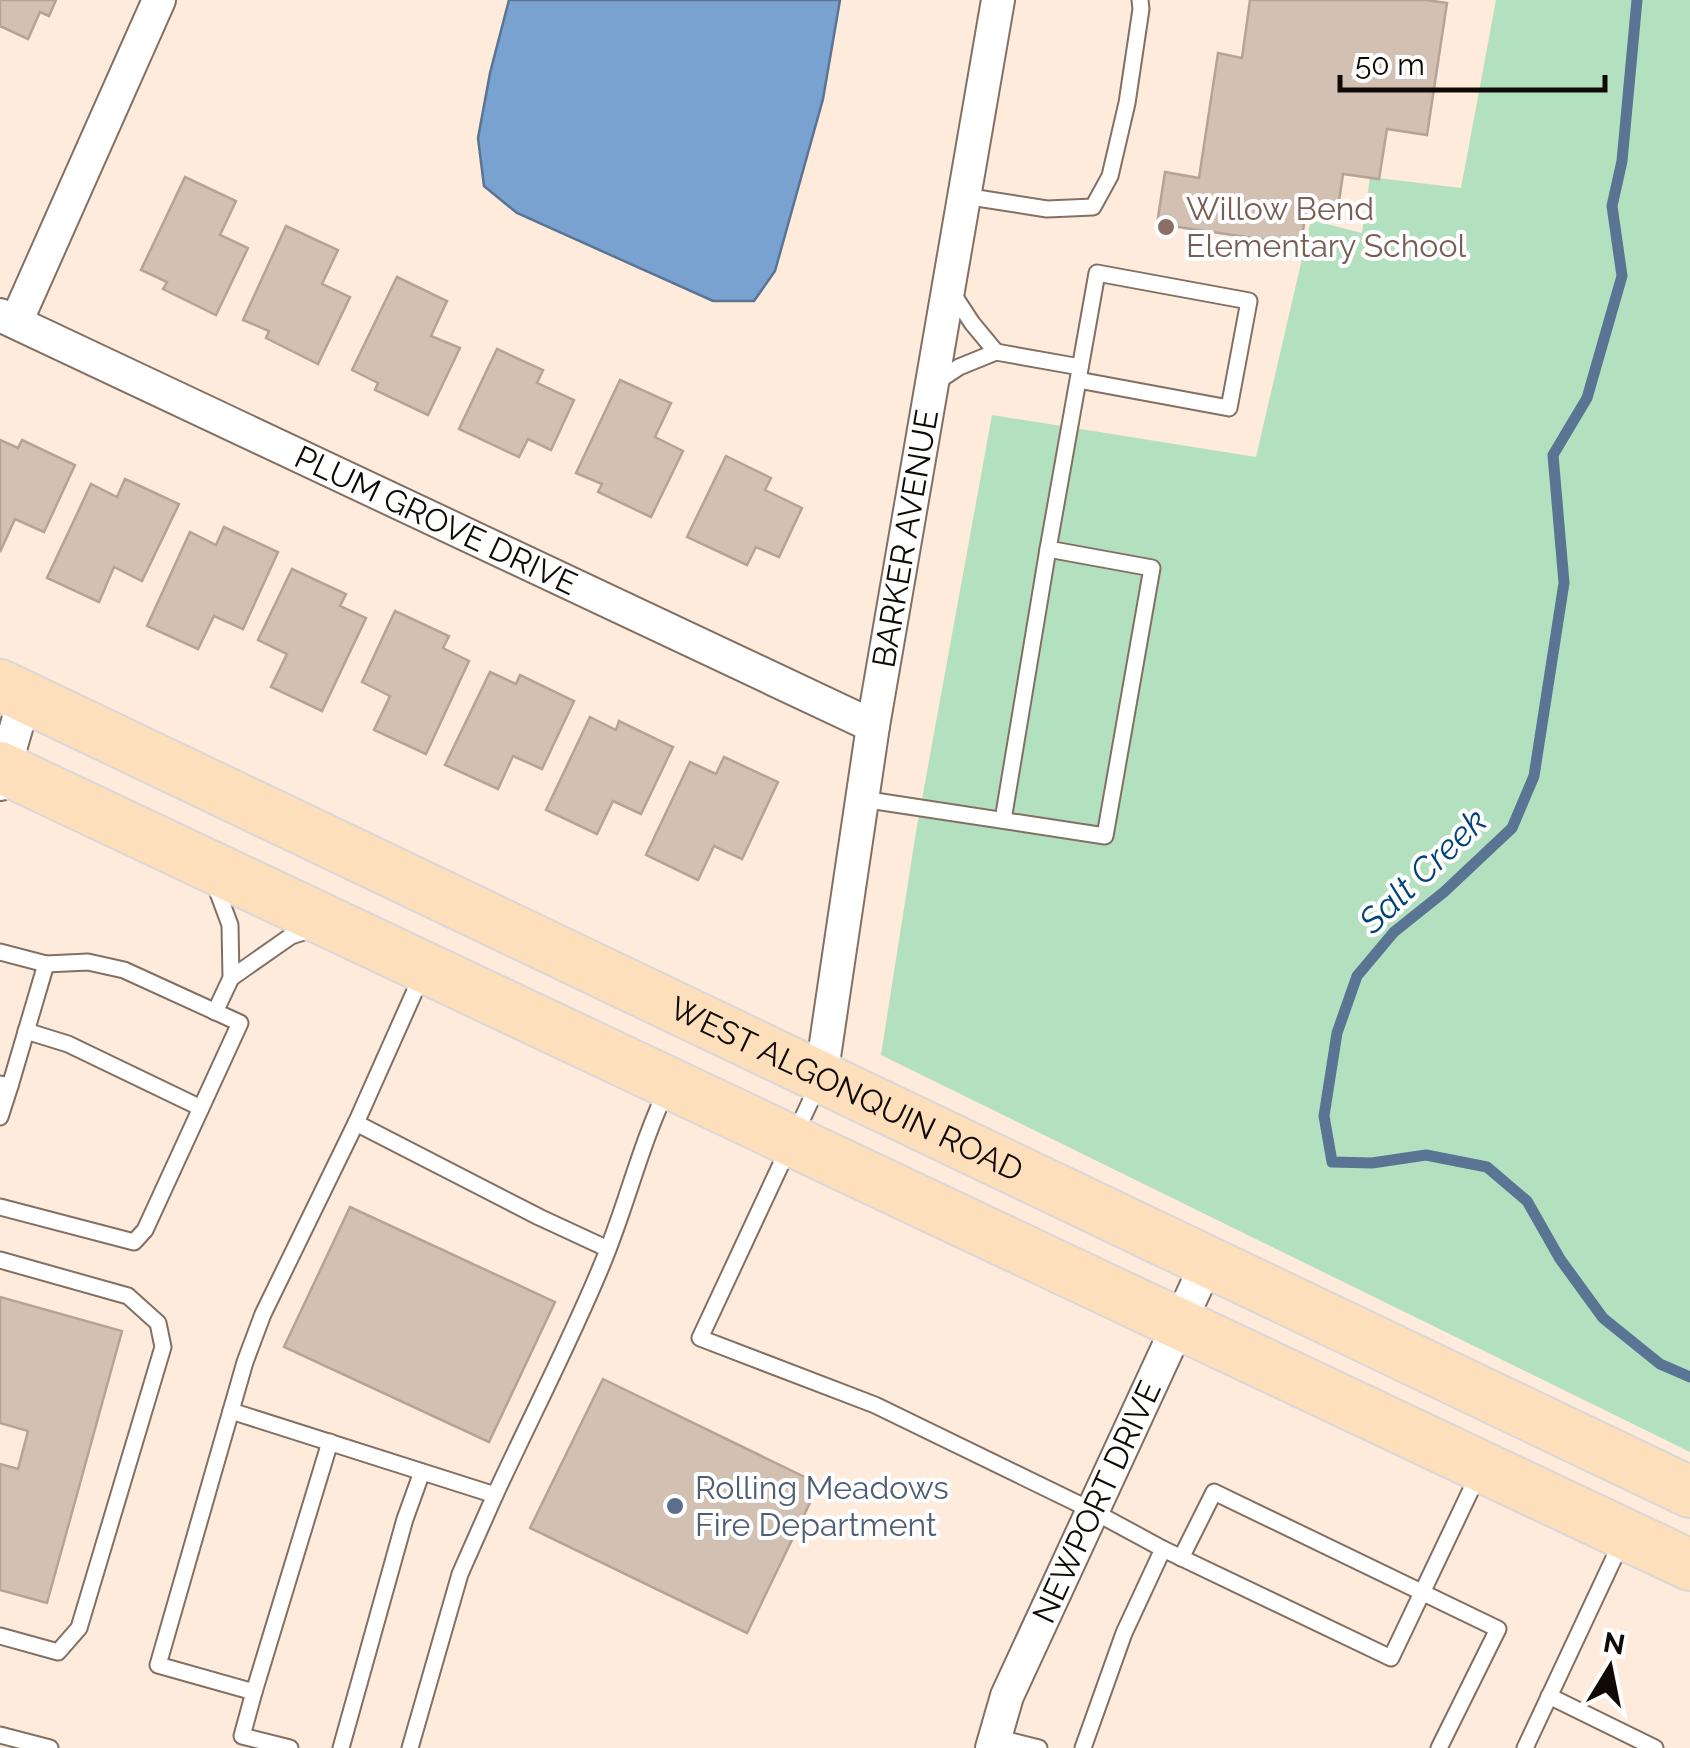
<svg xmlns="http://www.w3.org/2000/svg" width="1690" height="1748" font-family="Raleway,sans-serif">
<style>
.green{fill:#b3e0bf}
.water{fill:#79a2d0;stroke:#5a7493;stroke-width:2.5}
.lines{fill:none;stroke-linecap:round;stroke-linejoin:round}
.stream{stroke:#5a7493;stroke-width:11}
.building{fill:#d2c0b2;stroke:#b5a396;stroke-width:2.5}
.lane-casing{stroke:#817063;stroke-width:19}
.street-casing{stroke:#817063;stroke-width:36}
.primary-casing{stroke:#d9d8d7;stroke-width:54}
.lane{stroke:#fff;stroke-width:15}
.street{stroke:#fff;stroke-width:32}
.primary{stroke:#fddfbb;stroke-width:50}
.education-dot{fill:#8d6e63;stroke:#fff;stroke-width:4}
.service-dot{fill:#5c6f8a;stroke:#fff;stroke-width:4}
.labels{text-anchor:middle;stroke-width:8;stroke-linejoin:round;paint-order:stroke}
.education-label{font-size:32px;fill:#785e54;stroke:#fff;text-anchor:start}
.street-label{font-size:32px;fill:#100a06;stroke:#fff}
.service-label{font-size:32px;fill:#4e5e75;stroke:#fff;text-anchor:start}
.water-label{font-size:35px;font-style:italic;fill:#01427a;stroke:#fff}
</style>
<rect width="100%" height="100%" fill="#feebdc"/>
<!-- green -->
<polygon class="green" points="1496,0 1690,0 1690,1452 881,1055 916,832 992,415 1256,457 1311,220 1362,233 1370,177 1461,188"/>
<!-- water -->
<polygon class="water" points="509,0 840,0 823,99 775,271 754,301 713,301 517,213 484,186 478,138 490,73"/>
<g class="lines">
<!-- stream -->
<polyline class="stream" points="1637,0 1622,161 1612,206 1622,276 1587,398 1553,455 1564,583 1534,776 1512,828 1444,892 1394,932 1357,976 1337,1033 1324,1116 1332,1162 1372,1163 1426,1155 1487,1167 1527,1201 1560,1259 1603,1318 1660,1364 1690,1377"/>
</g>
<!-- building -->
<g class="building">
<polygon points="0,0 56,0 49,16 40,12 28,39 0,26"/>
<polygon points="1250,0 1426,0 1447,3 1427,135 1387,129 1379,179 1343,174 1338,208 1307,203 1301,245 1157,224 1165,172 1199,178 1218,53 1242,58"/>
<polygon points="185,177 236,201 220,235 248,248 216,315 163,289 167,282 141,270"/>
<polygon points="286,226 338,250 322,284 350,297 318,364 266,338 269,331 243,320"/>
<polygon points="397,277 447,301 431,336 460,348 428,415 375,390 378,383 352,370"/>
<polygon points="497,349 543,370 537,383 574,400 551,450 528,439 519,457 459,429"/>
<polygon points="620,380 671,403 655,437 683,451 651,517 598,492 602,484 576,473"/>
<polygon points="0,440 18,448 22,440 75,465 44,532 15,519 0,552"/>
<polygon points="726,456 771,478 765,490 802,508 779,557 756,547 747,565 687,537"/>
<polygon points="125,479 179,504 142,581 114,567 99,602 47,578 91,484 117,497"/>
<polygon points="224,527 278,552 243,629 214,616 198,649 147,626 190,532 216,545"/>
<polygon points="292,569 346,594 340,606 366,618 322,711 271,687 287,654 258,640"/>
<polygon points="395,611 449,636 443,648 469,661 426,754 374,730 390,696 362,682"/>
<polygon points="490,672 516,684 520,675 574,701 542,769 513,756 498,789 445,765"/>
<polygon points="590,717 616,730 619,721 673,747 641,814 613,801 597,834 546,810"/>
<polygon points="724,757 778,782 742,859 714,846 698,880 646,855 690,762 716,774"/>
<polygon points="350,1207 555,1302 489,1442 284,1347"/>
<polygon points="0,1297 122,1331 47,1603 0,1590 0,1464 18,1469 28,1431 0,1423"/>
<polygon points="603,1379 819,1484 747,1633 530,1528"/>
</g>
<g class="lines">
<defs>
<g id="lane">
<polyline points="964,196 1047,209 1093,207 1110,176 1127,103 1141,9 1140,0"/>
<polyline points="951,291 972,323 996,352"/>
<polyline points="935,383 959,367 996,352 1080,367"/>
<polyline points="862,799 1105,836 1152,568 1048,549 1097,273 1249,301 1229,408 1078,380"/>
<polyline points="1003,820 1048,549"/>
<polyline points="214,882 230,925 231,978 215,1012"/>
<polyline points="0,952 46,964 10,1086 0,1084"/>
<polyline points="231,978 291,936 313,929"/>
<polyline points="26,1031 68,1044 201,1108"/>
<polyline points="818,1085 700,1338 875,1405 1091,1510 1163,1549 1391,1658 1479,1473"/>
<polyline points="0,1117 10,1086"/>
<polyline points="356,1123 539,1217 608,1249"/>
<polyline points="0,1207 134,1242 145,1230 240,1023 124,970 88,962 46,964"/>
<polyline points="0,1260 128,1296 158,1323 163,1347 79,1628 58,1652 0,1636"/>
<path d="M231,1411l264,84c35,-76 74,-151 106,-228 25,-59 39,-122 67,-180"/>
<polyline points="1181,1558 1214,1492 1498,1629 1439,1748"/>
<polyline points="254,1692 330,1442"/>
<polyline points="1549,1696 1655,1748"/>
<polyline points="0,1735 50,1748"/>
<polyline points="995,1737 1039,1748"/>
<polyline points="290,1748 242,1736 254,1692 158,1665 245,1362 263,1314 356,1123 422,975"/>
<polyline points="341,1748 405,1519 422,1472"/>
<polyline points="410,1748 460,1574 495,1495"/>
<polyline points="1083,1748 1124,1633 1163,1549"/>
<polyline points="1525,1748 1622,1541"/>
</g>
<g id="street">
<path id="s1" d="M0,315l873,411"/>
<polyline points="16,322 159,0"/>
<polyline points="0,784 25,697"/>
<path id="s2" d="M821,1077l52,-351 125,-726"/>
<path id="s3" d="M992,1748l15,-52 201,-435"/>
</g>
<g id="primary">
<path id="s4" d="M0,685l1690,807"/>
<polyline points="0,767 1690,1565"/>
</g>
</defs>
<!-- lane casing -->
<use href="#lane" class="lane-casing"/>
<!-- street casing -->
<use href="#street" class="street-casing"/>
<!-- primary casing -->
<use href="#primary" class="primary-casing"/>
<!-- lane -->
<use href="#lane" class="lane"/>
<!-- street -->
<use href="#street" class="street"/>
<!-- primary -->
<use href="#primary" class="primary"/>
</g>
<!-- markers -->
<circle class="education-dot" cx="1166" cy="227" r="10"/>
<circle class="service-dot" cx="675" cy="1506" r="10"/>
<g class="labels">
<!-- education labels -->
<g class="education-label">
<text x="1186" y="220">Willow Bend<tspan x="1186" dy="37">Elementary School</tspan></text>
</g>
<!-- street labels -->
<g class="street-label">
<text dy="11" stroke="none"><textPath href="#s1" startOffset="482">PLUM GROVE DRIVE</textPath></text>
<text dy="11" stroke="none"><textPath href="#s2" startOffset="545">BARKER AVENUE</textPath></text>
<text dy="11" stroke="none"><textPath href="#s4" startOffset="938">WEST ALGONQUIN ROAD</textPath></text>
<text dy="11" stroke="none"><textPath href="#s3" startOffset="268">NEWPORT DRIVE</textPath></text>
</g>
<!-- service labels -->
<g class="service-label">
<text x="695" y="1499">Rolling Meadows<tspan x="695" dy="37">Fire Department</tspan></text>
</g>
<!-- water labels -->
<g class="water-label">
<text transform="translate(1423 871) rotate(-44)" y="12">Salt Creek</text>
</g>
</g>
<!-- north arrow -->
<g transform="translate(1610 1668) rotate(10)" stroke="#ffffff" stroke-width="8" paint-order="stroke">
<path d="M0-8L18 38L0 25L-18 38Z" fill="#100a06"/>
<text y="-15" font-size="28" font-weight="bold" text-anchor="middle" fill="#100a06">N</text>
</g>
<!-- scale -->
<path d="M1340 75v15h265v-15" fill="none" stroke="#100a06" stroke-width="5"/>
<text x="1355" y="75" font-size="30" fill="#100a06" stroke="#ffffff" stroke-width="8" paint-order="stroke">50 m</text>
</svg>
